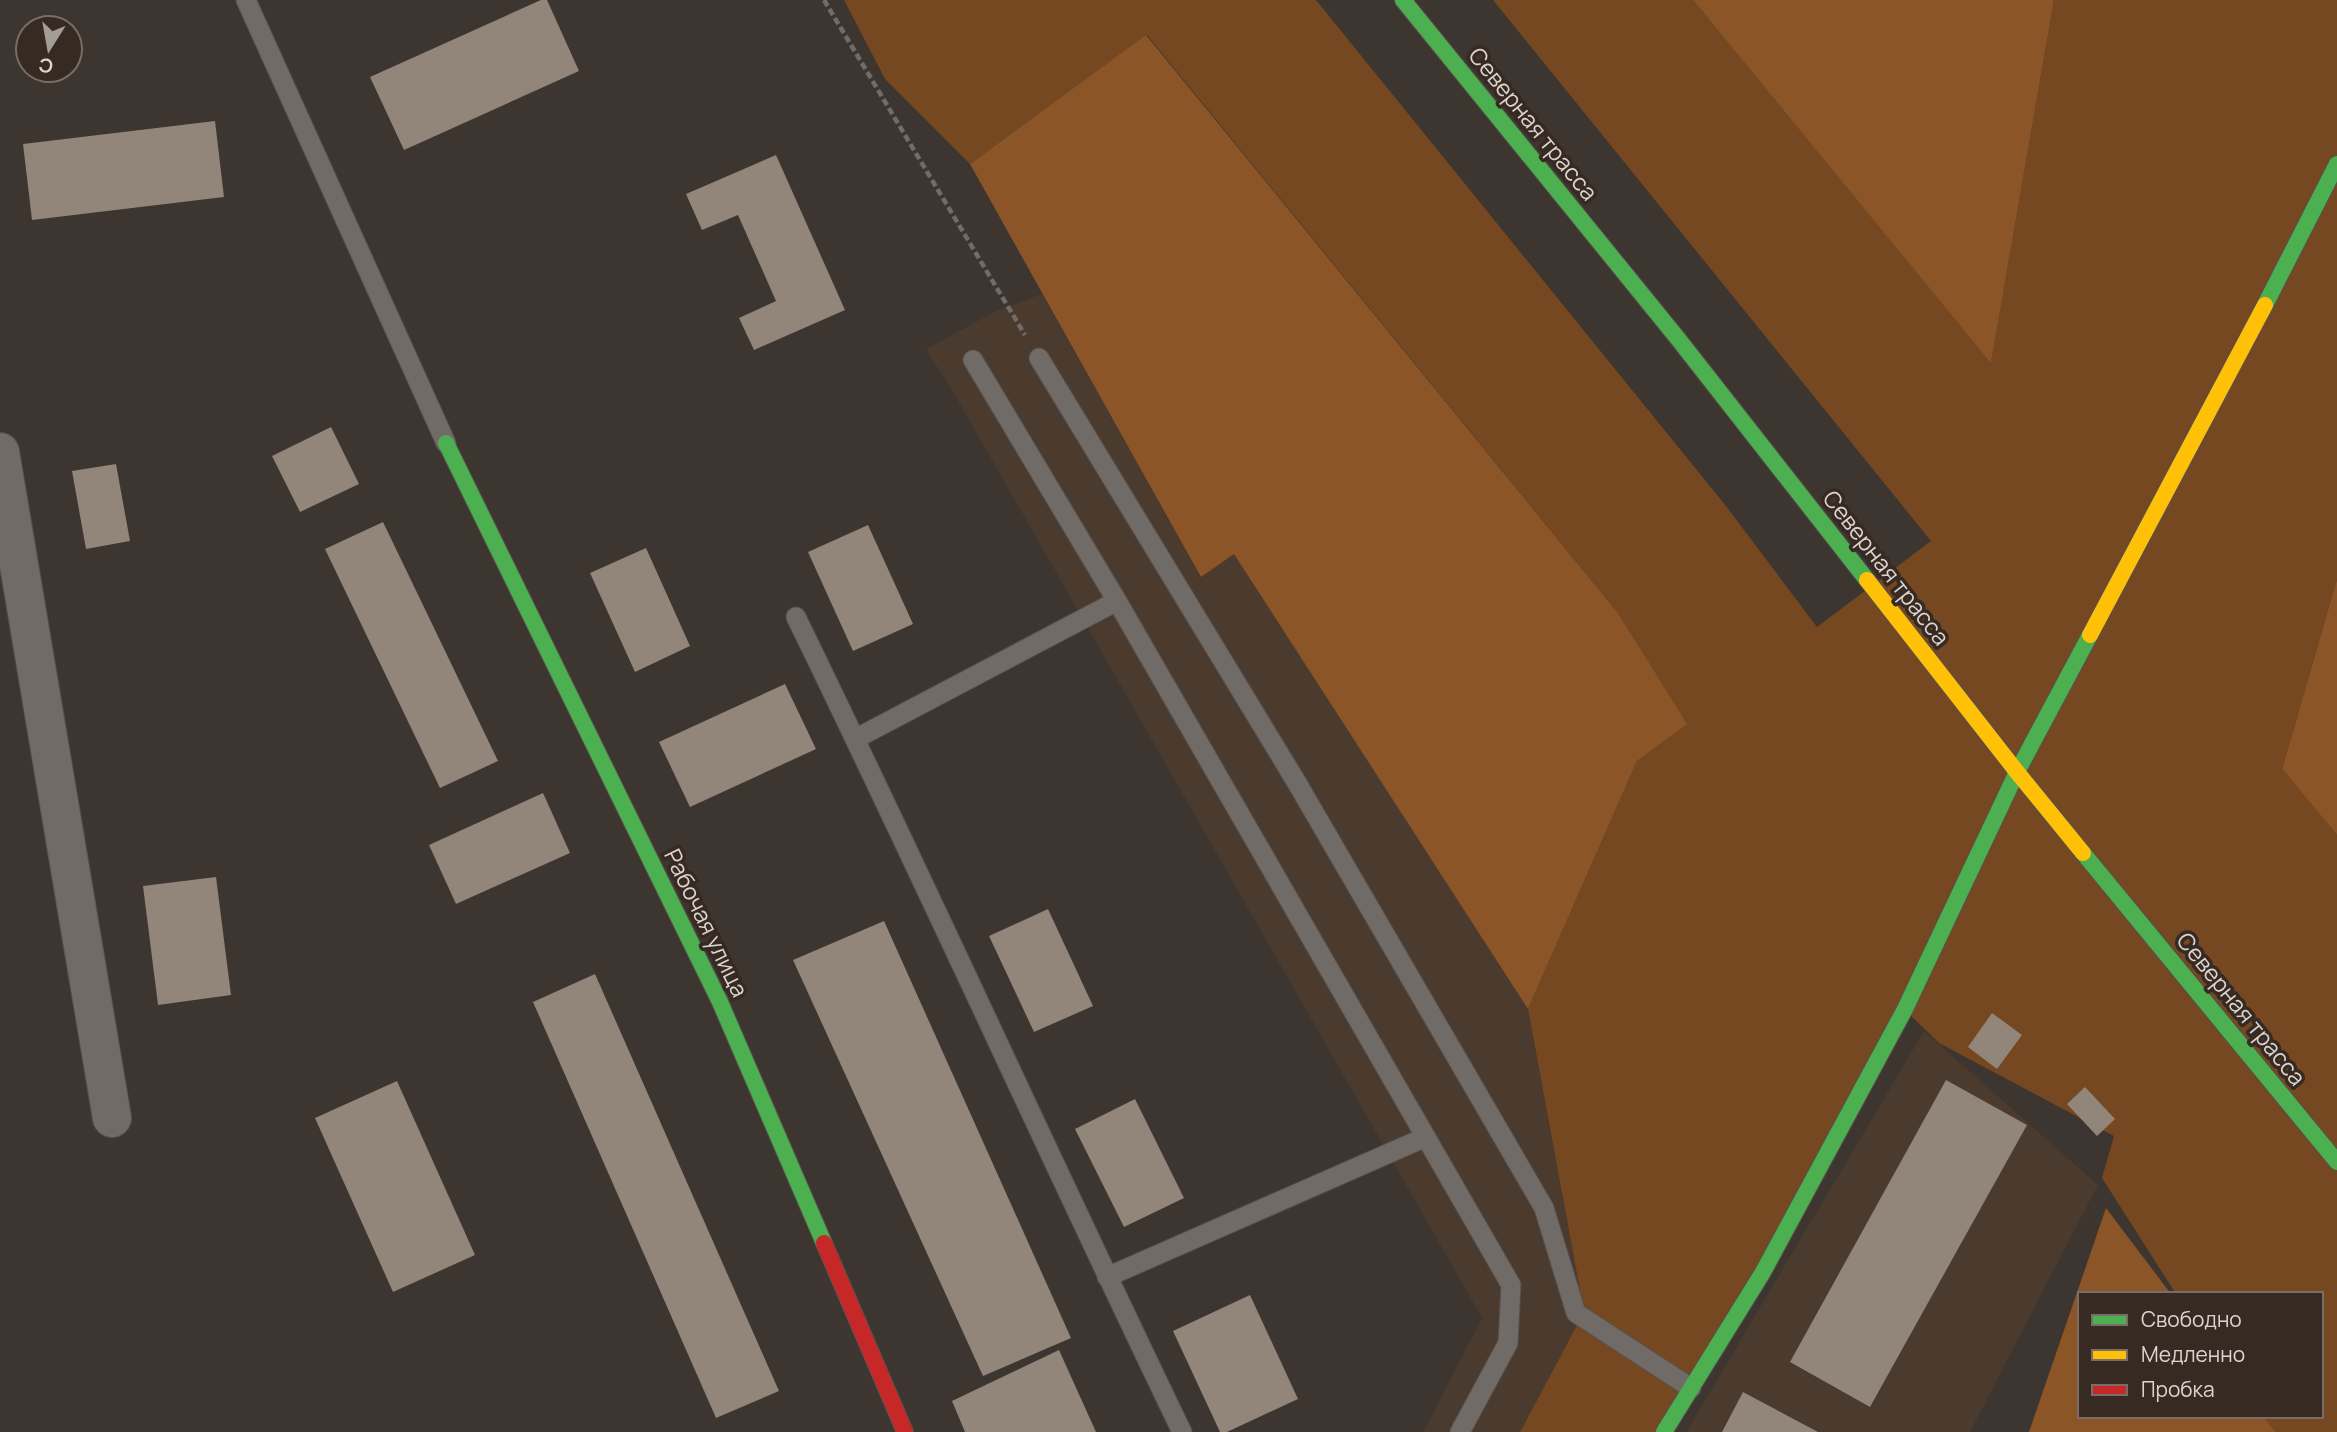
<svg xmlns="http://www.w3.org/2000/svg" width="2337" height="1432" font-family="Manrope,sans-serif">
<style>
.built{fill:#4b3a2e}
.green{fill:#754821}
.forest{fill:#8b5527}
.building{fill:#92857a}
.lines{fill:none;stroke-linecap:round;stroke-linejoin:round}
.lane-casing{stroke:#57514d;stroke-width:21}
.street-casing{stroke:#57514d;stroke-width:40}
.fast-casing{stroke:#57514d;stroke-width:18}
.slow-casing{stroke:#57514d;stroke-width:18}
.jam-casing{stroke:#57514d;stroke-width:18}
.path{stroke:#726c69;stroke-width:4.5;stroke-dasharray:7 3.5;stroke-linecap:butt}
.lane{stroke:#706b67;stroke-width:19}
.street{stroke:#706b67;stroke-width:38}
.fast{stroke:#4caf50;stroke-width:16}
.slow{stroke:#ffc107;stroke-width:16}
.jam{stroke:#c62828;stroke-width:16}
.labels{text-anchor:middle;stroke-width:7;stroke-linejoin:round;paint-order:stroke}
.street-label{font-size:23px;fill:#dcd4cf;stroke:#362a22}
</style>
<rect width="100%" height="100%" fill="#3c3530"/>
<!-- built -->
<g class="built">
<polygon points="1042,294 1201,577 1234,553 1528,1009 1584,1312 1520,1432 1423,1432 1482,1318 953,392 926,349 996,311"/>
<polygon points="1924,1031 2098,1185 1970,1432 1686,1432"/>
</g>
<!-- green -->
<polygon class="green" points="844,0 1316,0 1726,506 1817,627 1931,541 1493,0 1693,0 1991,362 2054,0 2337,0 2337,579 2282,769 2337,835 2337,1432 2265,1432 2255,1416 2321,1416 2321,1294 2176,1294 2102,1178 2114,1136 1939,1043 1905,1010 1664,1432 1520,1432 1584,1312 1528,1009 1637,761 1686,724 1618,613 1147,35 970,164 885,79"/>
<!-- forest -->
<g class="forest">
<polygon points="1693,0 2054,0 1991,363"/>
<polygon points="1146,35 1618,613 1687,724 1637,761 1528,1009 1234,554 1201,577 970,164"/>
<polygon points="2337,579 2337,835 2282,769"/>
<polygon points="2106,1208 2171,1294 2080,1294 2080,1416 2263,1416 2275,1432 2029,1432"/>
</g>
<!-- building -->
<g class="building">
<polygon points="541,0 547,0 579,71 404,150 370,77"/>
<polygon points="215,121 224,197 32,220 23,144"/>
<polygon points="776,155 845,310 754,350 739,318 776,301 738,215 702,230 686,194"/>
<polygon points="331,427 359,484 300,512 272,456"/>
<polygon points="116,464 130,541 86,549 72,471"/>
<polygon points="383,522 498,761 440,788 325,549"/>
<polygon points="868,525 913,624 853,651 808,552"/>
<polygon points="646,548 690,646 635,672 590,573"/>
<polygon points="785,684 816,749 690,807 659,742"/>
<polygon points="543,793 570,853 456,904 429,845"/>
<polygon points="216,877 231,995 158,1005 143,886"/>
<polygon points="1048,909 1093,1006 1034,1032 989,936"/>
<polygon points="884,921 1071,1338 983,1376 793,960"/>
<polygon points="595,974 779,1391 716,1418 533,1002"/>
<polygon points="1992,1013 2022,1035 1997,1069 1968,1047"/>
<polygon points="1946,1080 2027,1125 1870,1407 1790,1362"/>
<polygon points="397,1081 475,1255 393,1292 315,1118"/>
<polygon points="2085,1087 2115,1119 2097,1136 2067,1104"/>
<polygon points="1135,1099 1184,1198 1124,1227 1075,1129"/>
<polygon points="1250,1295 1298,1399 1227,1432 1220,1432 1173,1331"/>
<polygon points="1059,1350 1096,1432 965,1432 952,1401"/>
<polygon points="1743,1392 1818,1432 1722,1432"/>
</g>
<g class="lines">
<defs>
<g id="lane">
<polyline points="246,0 446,443"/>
<polyline points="1039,358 1297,783 1544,1208 1576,1313 1691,1388"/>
<polyline points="973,360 1117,601 1511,1285 1508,1343 1460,1432"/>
<path d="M796,617c132,270 255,544 386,815"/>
<polyline points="855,739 1117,601"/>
<polyline points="1107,1277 1426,1137"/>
</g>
<polyline id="street" points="0,452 112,1118"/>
<g id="fast">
<polyline points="1403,0 1679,340 1867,580"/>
<polyline points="2265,305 2337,164"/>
<polyline points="446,443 720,1002 824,1243"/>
<polyline points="2083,853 2337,1162"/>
<polyline points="1664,1432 1763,1272 1905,1009 2017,772 2090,635"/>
</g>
<g id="slow">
<polyline points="1867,580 2017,772 2083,853"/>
<polyline points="2090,635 2265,305"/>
</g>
<polyline id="jam" points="824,1243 905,1432"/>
</defs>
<!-- lane casing -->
<use href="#lane" class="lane-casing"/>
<!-- street casing -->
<use href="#street" class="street-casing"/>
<!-- fast casing -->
<use href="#fast" class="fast-casing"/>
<!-- slow casing -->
<use href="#slow" class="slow-casing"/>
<!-- jam casing -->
<use href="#jam" class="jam-casing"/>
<!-- path -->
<polyline class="path" points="824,0 1025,335"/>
<!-- lane -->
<use href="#lane" class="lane"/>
<!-- street -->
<use href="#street" class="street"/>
<!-- fast -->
<use href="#fast" class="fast"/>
<!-- slow -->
<use href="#slow" class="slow"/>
<!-- jam -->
<use href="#jam" class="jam"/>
</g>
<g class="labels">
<!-- street labels -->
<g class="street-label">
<text transform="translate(1533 124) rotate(51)" y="8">Северная трасса</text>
<text transform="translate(1886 568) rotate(52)" y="8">Северная трасса</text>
<text transform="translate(706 923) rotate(64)" y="8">Рабочая улица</text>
<text transform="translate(2241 1009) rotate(51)" y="8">Северная трасса</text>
</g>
</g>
<!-- legend -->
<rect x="2078" y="1292" width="245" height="126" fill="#362a22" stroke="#786e67" stroke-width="2"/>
<rect x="2092" y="1315" width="35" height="10" fill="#4caf50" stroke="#786e67" stroke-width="2"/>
<text x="2141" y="1327" font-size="21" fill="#dcd4cf">Свободно</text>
<rect x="2092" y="1350" width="35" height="10" fill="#ffc107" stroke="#786e67" stroke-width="2"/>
<text x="2141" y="1362" font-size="21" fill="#dcd4cf">Медленно</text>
<rect x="2092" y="1385" width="35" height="10" fill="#c62828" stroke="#786e67" stroke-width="2"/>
<text x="2141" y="1397" font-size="21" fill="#dcd4cf">Пробка</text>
<!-- north arrow -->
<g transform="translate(49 49) rotate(191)"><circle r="33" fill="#362a22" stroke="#786e67" stroke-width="2"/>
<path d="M0-5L12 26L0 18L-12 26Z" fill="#a49c97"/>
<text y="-10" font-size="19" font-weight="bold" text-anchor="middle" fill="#dcd4cf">С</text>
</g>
</svg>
